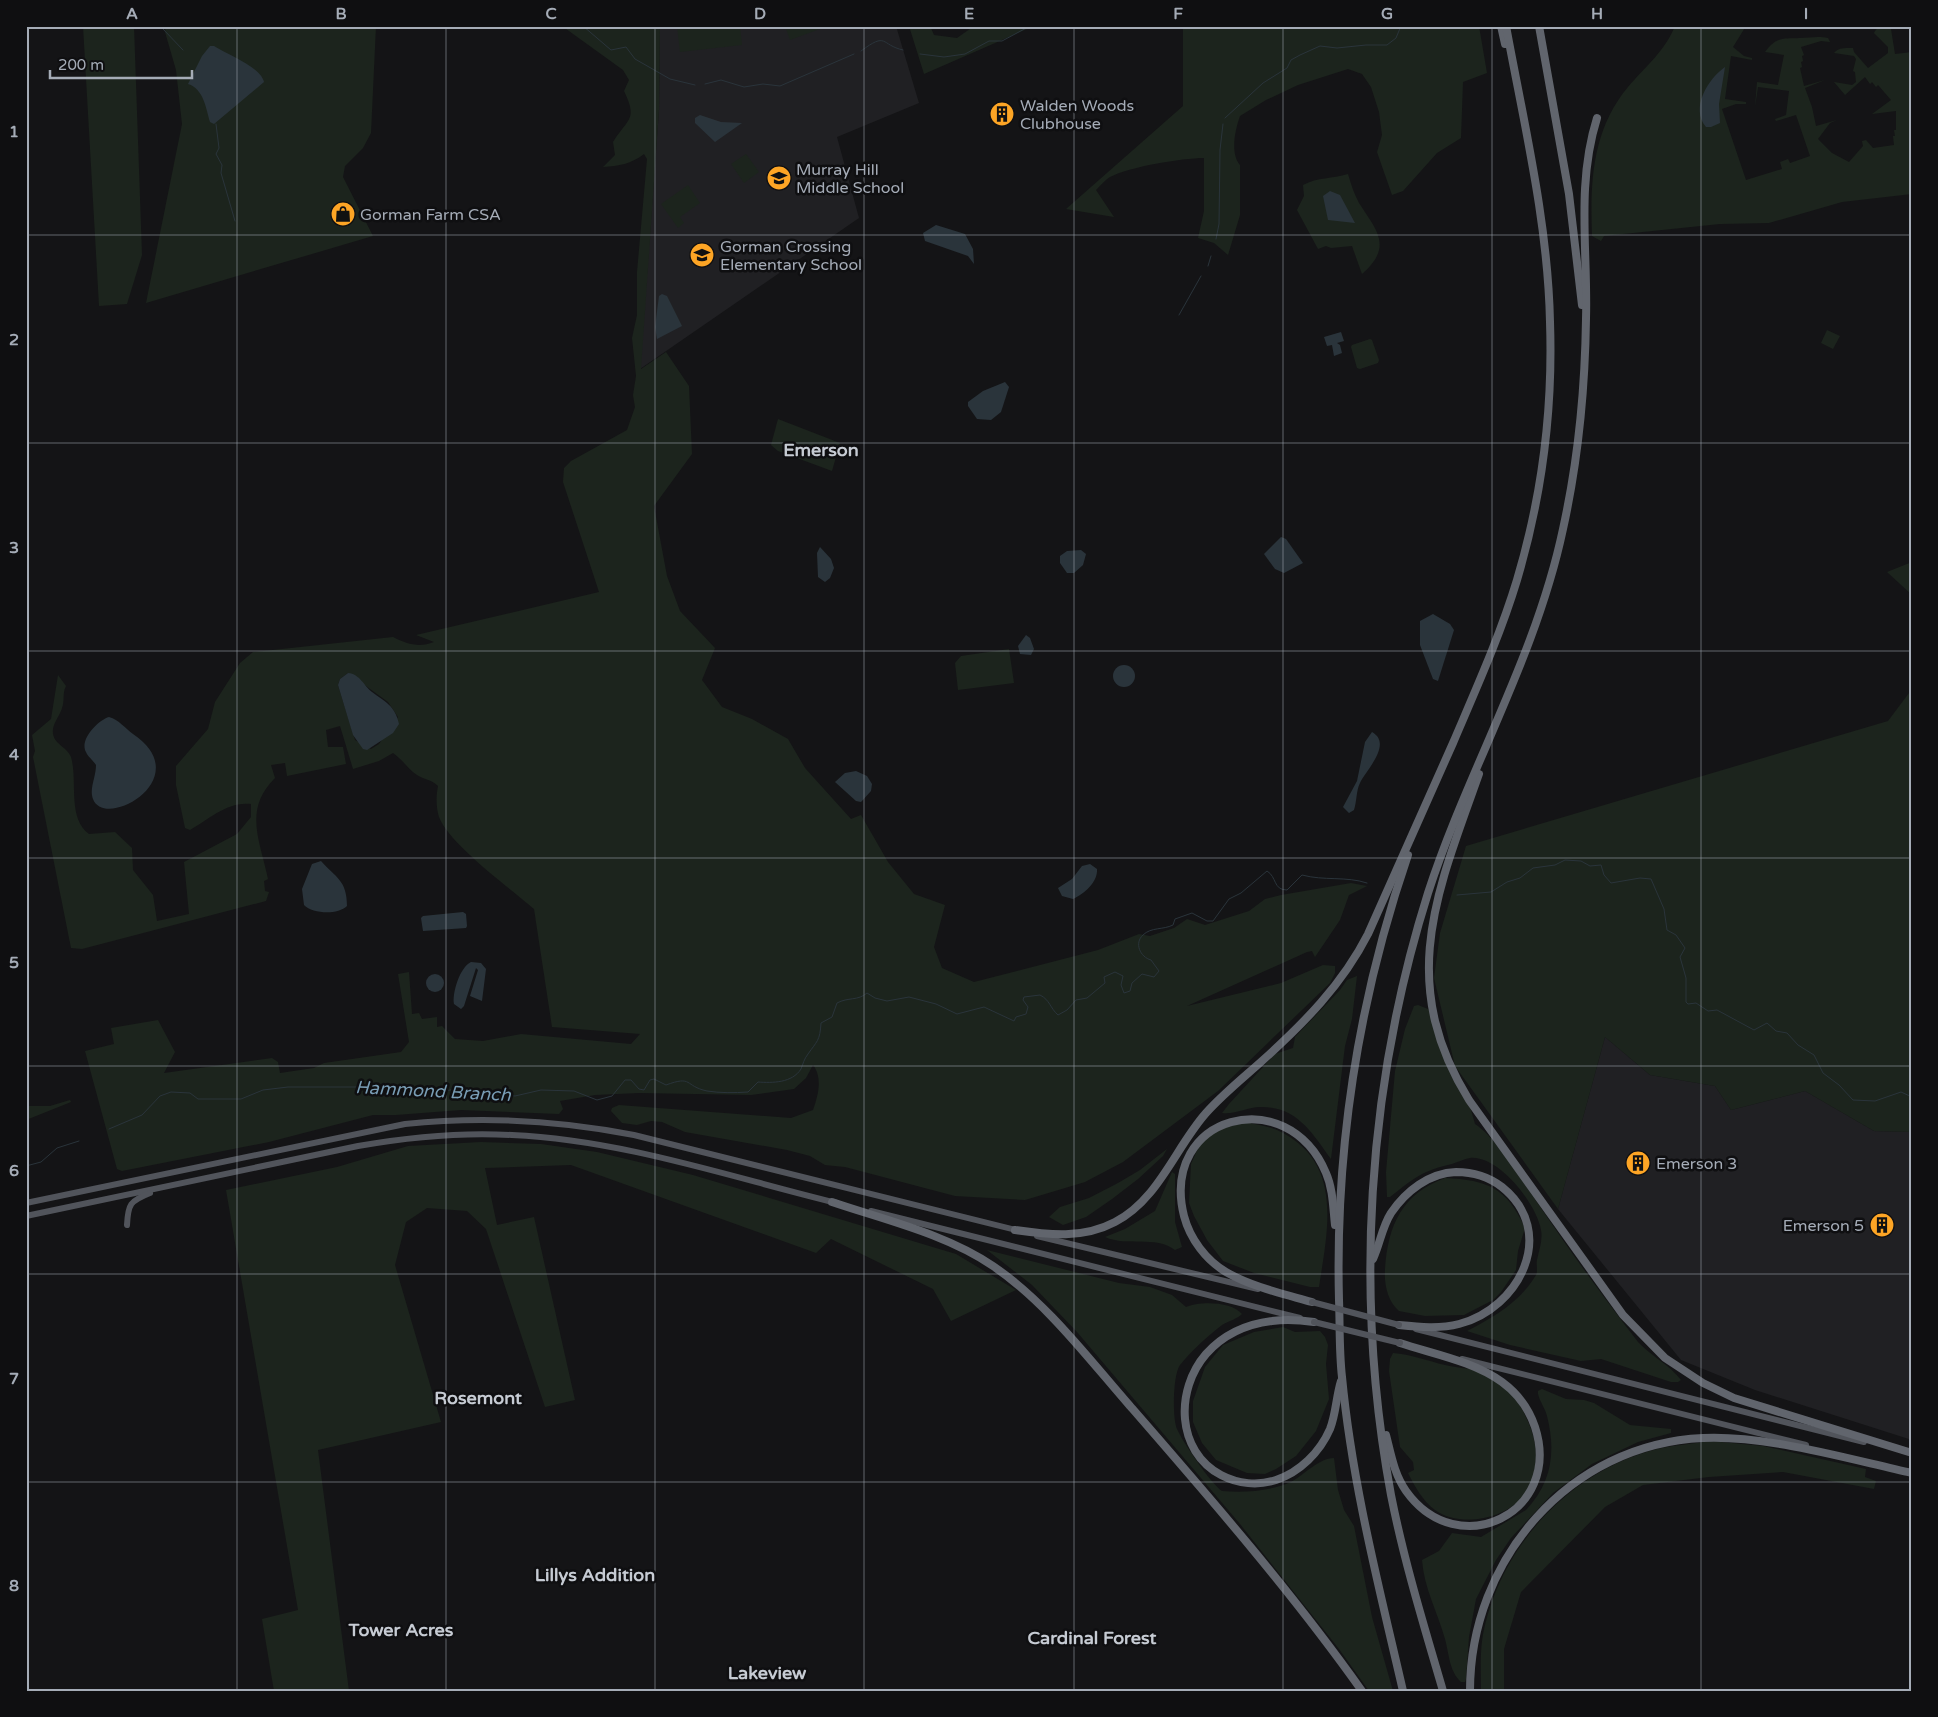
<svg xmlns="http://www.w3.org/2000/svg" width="1938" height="1717" font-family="'Varela Round',sans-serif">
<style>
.built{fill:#202023}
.green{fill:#1c241d;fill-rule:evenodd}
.water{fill:#2a343b}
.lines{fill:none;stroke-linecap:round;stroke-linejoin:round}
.stream{stroke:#2a343b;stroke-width:1}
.primary{stroke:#51545b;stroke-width:6}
.highway{stroke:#61656d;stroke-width:8}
.primary-bridge{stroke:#51545b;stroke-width:6}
.grid{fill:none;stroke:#a5acb7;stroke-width:1;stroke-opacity:0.55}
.labels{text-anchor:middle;stroke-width:5;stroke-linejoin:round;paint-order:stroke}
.poi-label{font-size:16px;fill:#a5acb7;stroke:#0f0f11;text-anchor:start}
.neighbourhood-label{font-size:18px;font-weight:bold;fill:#c6cbd3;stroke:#0f0f11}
.water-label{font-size:18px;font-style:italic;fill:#799db5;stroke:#0f0f11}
.neatline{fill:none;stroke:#a5acb7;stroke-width:2}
.grid-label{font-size:16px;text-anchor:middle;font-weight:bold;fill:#a5acb7}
</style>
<rect width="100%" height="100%" fill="#141416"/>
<!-- built -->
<g class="built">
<polygon points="660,26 896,26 919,103 837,137 859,218 640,369 659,110"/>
<polygon points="1605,1037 1650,1075 1715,1086 1731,1110 1805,1091 1874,1131 1912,1132 1912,1440 1755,1390 1681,1360 1558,1209"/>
</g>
<!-- green -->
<g class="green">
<polygon points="83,26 134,26 142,255 127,304 99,306"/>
<polygon points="166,26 376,26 371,133 363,148 345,166 343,177 373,236 146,303 182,124 176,70 165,32"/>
<path d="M562,26h98l-1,84 -18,259 25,-17 23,34 3,68 -38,52 13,70 13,35 35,37 -13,32 20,27 30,12 36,20 17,29 46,51 10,-4 27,47 26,32 31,11 -11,42 8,21 32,14 124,-32 41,-16 11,2 24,-8 13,-9 18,6 44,-14 16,-12 16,-4 70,-12 16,3 -18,9 -9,25 -25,37 -3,-6 -5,1 -120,54 94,-23 42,-18 12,1v7l-5,10 -112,108 -95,71 -38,20 -60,18 -70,-4 -110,-29 -20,-2 -15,-9 -23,-6 -102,-18 -23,-10 -11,-1 -14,4 -15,-2 -11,-12 1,-3 7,-3 172,13 22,-8c5,-14 10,-32 0,-45l-7,13 -12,11 -43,6 -112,-2 -44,2 -35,6 3,8 -4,5 -98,-4 -65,5h-23l-104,27 -147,29 -5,-2 -32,-118 29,-7 -3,-16 47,-8 17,32 -11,21 108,-15 6,4 2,11 34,-5 10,-5 77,-11 8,-10 -11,-68 11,-2 3,42 7,-1 3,6 15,-2v10l5,-1 13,13 28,2 38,-7 110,10 9,-10 -88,-7 -18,-118c-23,-20 -85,-65 -95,-92 -3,-10 -3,-21 -1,-31 -7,-7 -14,-6 -21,-11 -9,-6 -15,-16 -24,-22l-14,8 -26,8 -13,-43 -14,4 2,17h15l3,17 -59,12 -2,-13 -14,2 4,13c-32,32 -15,62 -7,101l-4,2 1,10 4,1 -3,9 -184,48 -11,-1 -38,-191 2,-6 -3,-16 19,-16 7,-44 8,11c-4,7 -1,15 -4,22 -2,7 -8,14 -9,21 -2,15 14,17 18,28 7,24 -4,61 18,77l26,-2 17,16 1,22 20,25 4,26 32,-7 -5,-52 53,-28 14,-17v-13c-23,-3 -42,15 -61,26l-5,-2 -9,-43v-19l32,-37 7,-27 25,-39 13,-11 140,-15c14,7 26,11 41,5l-18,-7 183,-43 -36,-110 1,-14 7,-7 56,-31 8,-23 -2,-12 3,-19 -4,-38 5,-23v-43l10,-113 -3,-5c-13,10 -25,12 -41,13l12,-12 -2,-13c15,-24 25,-22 11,-51l5,-11 -6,-10zM348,673l40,29 10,15 -19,27 -8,5 -16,-9 -17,-55 2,-6z"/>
<polygon points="677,26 740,26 742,45 680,52"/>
<polygon points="785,26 828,26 790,40"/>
<polygon points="909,26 930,26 934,35 957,38 974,26 1034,26 924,74"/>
<path d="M1183,26h296l8,47 -24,9 -2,56 -24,15 -34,38 -11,4 -15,-43 5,-17 -3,-23 -8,-25 -9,-13 -14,-5 -50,16 -32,15 -26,16c-5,14 -10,37 0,49v50l-12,40 -14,-12 -16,-5 6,-27v-53c-22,0 -75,9 -94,19 -5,3 -10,9 -14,13l18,27 -48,-8 117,-103z"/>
<path d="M1675,26h71l-13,21 11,9 8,2v2l-21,-4 -6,43 21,3v2h-10l-14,5 24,71 36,-11 -2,-7 8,-3 2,4 20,-7 -14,-41 -20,6 -1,-2 11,-4 3,-24 -31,-4 -3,20 2,-25 21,3 6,-30 -19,-3c12,-16 18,-13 35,-14 10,0 17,-2 28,0l2,4 -9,-1 -20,6 3,8 -2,1 1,5 -2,1 1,5 -2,1 4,18 21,-6 -20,8 7,19 4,19 21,-6 -7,3 -12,16 14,14 17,9 14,-16 -1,-5 4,-1 7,8 21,-3 -1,-9h2l-1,-6h2v-19l-24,3 19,-14 -13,-15 -2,2 -4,-5 -2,2 -5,-7 -20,18 -11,-13 18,3 4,-3 -1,-10 -2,-1 3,-12 -2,-3 -20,-3c5,-6 12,-5 19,-5l1,4 14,16 20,-15v-6l-14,-14c3,-7 11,-9 17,-4l4,25 17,-2v142l-70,8 -73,21 -49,1 -116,12 -3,5 -9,-5c-2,-54 0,-106 36,-149 17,-20 37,-36 47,-61z"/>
<polygon points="746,154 759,172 744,183 731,164"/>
<path d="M1348,174c3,10 6,20 11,29 17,27 35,43 3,71l-10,-28 -21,2 -5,-2 -8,3 -21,-39 7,-14 -1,-11c15,-8 29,-6 45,-11z"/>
<polygon points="688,185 700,203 680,217 684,223 678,228 661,204"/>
<polygon points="1827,330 1840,336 1833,349 1821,343"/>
<polygon points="1370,339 1372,340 1379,360 1378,363 1360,369 1357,368 1351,347 1352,345"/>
<polygon points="778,419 840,443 832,471 778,451 771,445"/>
<polygon points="1912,562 1912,595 1887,572"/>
<polygon points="1009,649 1014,683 958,690 955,663 961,656"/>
<polygon points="1912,689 1912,1132 1874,1131 1805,1091 1731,1110 1715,1086 1650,1075 1605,1037 1558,1209 1455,1066 1434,978 1440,933 1466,846 1888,721"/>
<path d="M1357,976l-5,43 -7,27 -14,113c-19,-26 -34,-53 -71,-52 -12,0 -26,8 -38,6l7,-9 46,-50 18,-6 2,-11 45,-47 7,-10z"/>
<path d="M1418,1005l10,4 6,12 9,33 28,56 4,14c23,15 49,60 66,84 31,46 63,90 97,134 13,14 32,23 43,38l-3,2h-7l-70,-23 -20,2 -71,-16 -43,-14c27,-14 53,-29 69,-56 2,-4 0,-11 1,-15 2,-10 6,-20 4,-30 -4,-25 -42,-75 -71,-72 -6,1 -12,4 -18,6 -29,6 -39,15 -62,33h-3l-1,-25 9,-101 10,-42 9,-23z"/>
<polygon points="70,1100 71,1102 26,1120 26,1106 50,1106"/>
<path d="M1247,1122c10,3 21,4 30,8 67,31 51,98 42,157h-9l-56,-14 -31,-12 -16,-21 -13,-24 -5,-13 2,-39 8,-18 17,-16z"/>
<polygon points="481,1142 541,1144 597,1152 693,1175 956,1254 1016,1290 951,1321 933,1289 831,1239 816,1253 571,1165 485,1168 497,1225 534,1217 575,1400 545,1407 486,1229 467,1211 427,1208 406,1222 395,1265 441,1422 318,1450 349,1691 274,1691 262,1619 298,1610 226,1190 337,1167 408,1146"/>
<polygon points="1167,1149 1163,1156 1138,1179 1112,1199 1086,1217 1063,1225 1049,1217 1060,1207 1089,1198 1118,1183 1140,1170"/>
<path d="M1172,1172l3,2v48l7,25 -7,3c-20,-15 -47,-3 -70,-13l20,-8 30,-18z"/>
<path d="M1445,1178c43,2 62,10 80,50l-7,23 -2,19 -15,22 -8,8 -29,15 -39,1 -26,-5c-12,-10 -15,-28 -14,-42 3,-44 17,-75 60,-91z"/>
<path d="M987,1250l132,33 31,4 22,8 14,12c13,-6 46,-6 56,7 -5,5 -13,7 -20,11 -14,11 -30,25 -42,40 -7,9 -8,53 -3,64 5,12 35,56 45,62 22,2 49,0 69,-9 13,-7 28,-24 43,-24l4,32 6,20 10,16 18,91 21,74h-24l-30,-42 -99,-125 -163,-192 -45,-47z"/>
<polygon points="1283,1327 1295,1332 1320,1331 1325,1337 1328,1345 1326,1364 1329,1399 1316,1431 1296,1456 1276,1469 1265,1474 1247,1473 1216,1460 1202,1443 1193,1422 1193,1401 1205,1367 1223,1345 1254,1332"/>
<path d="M1393,1353c17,1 35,8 52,12 12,3 25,3 37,7 17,6 33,23 41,39 12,23 17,44 9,69 -10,36 -68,51 -97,30 -12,-9 -20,-23 -27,-37l6,-3 -1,-8 -13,-15 -11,-76 1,-12z"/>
<path d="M1542,1389l24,10 18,1 10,3 36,22 41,4v4l-33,9 -46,22 -39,29 -42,45 -15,22 -20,39 -7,38 -3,42 -1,3h-4c-12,-11 -12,-29 -16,-43 -8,-28 -21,-51 -23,-79l17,-9 13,-18 29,4 45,-27c26,-27 30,-59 21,-94 -2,-8 -7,-14 -9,-22v-3z"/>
<path d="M1710,1441l53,5 103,23 -1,8 11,4 -2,8 -91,-17 -74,5 -66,8 -38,22 -84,85 -17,57v42h-23c0,-16 -1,-34 1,-50 14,-90 86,-170 175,-192 17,-4 35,-5 53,-8z"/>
</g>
<!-- water -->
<g class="water">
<path d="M210,46h4c14,9 47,21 50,36l-50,42 -4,-2c-4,-13 -6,-33 -22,-38l14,-28z"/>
<path d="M1725,67l-6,37 1,19 -9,4h-5c-16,-19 2,-48 19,-60z"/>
<polygon points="700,115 721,122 742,123 715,142 695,123 695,118"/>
<polygon points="1330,191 1340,195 1355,223 1328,220 1323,196"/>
<polygon points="936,225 965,234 973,249 974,264 968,256 925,241 923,233"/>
<polygon points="662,294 667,296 682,326 657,339 655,327 659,296"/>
<polygon points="1341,332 1344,341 1337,343 1340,345 1342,353 1334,356 1332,345 1327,346 1324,337"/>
<polygon points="1005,382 1009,387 1001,412 991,420 977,419 968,406 968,402 983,391"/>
<polygon points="1281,537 1286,539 1303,563 1284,573 1275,569 1264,554"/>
<polygon points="820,547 831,559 834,568 830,578 825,582 818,577 817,553"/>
<polygon points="1081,550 1086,554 1083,565 1074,573 1067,573 1060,563 1060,556 1067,551"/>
<polygon points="1433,614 1450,624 1454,630 1438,681 1433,679 1420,645 1420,621"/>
<polygon points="1026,635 1030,638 1034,649 1031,655 1020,654 1018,646"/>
<circle cx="1124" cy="676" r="11"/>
<path d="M348,673c12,1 16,13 24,19 13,10 23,13 27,32l-6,9 -26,17 -4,-1 -10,-14 -15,-50 2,-6z"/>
<path d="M109,717c10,3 16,11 24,17 65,44 -28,97 -40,65 -4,-10 3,-22 3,-34 -3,-5 -8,-8 -10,-13 -7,-12 12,-32 23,-35z"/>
<path d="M1372,732c21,12 -6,38 -12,51 -4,8 -3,18 -6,27l-5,3 -6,-6 14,-26 8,-39z"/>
<polygon points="856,771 867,776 872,784 871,791 861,802 856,801 835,782 845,773"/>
<path d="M321,861c15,17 26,19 26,45 -9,9 -34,8 -43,-1l-2,-16 10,-25z"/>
<path d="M1090,864l7,5c1,13 -13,25 -24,30l-11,-3 -4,-8 14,-9 10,-13z"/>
<polygon points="463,912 466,914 467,926 466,928 423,931 421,918 423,916"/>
<path d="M471,962l10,1 5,6 -4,32 -12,-5 8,-26 -2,-2 -12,38 -3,3 -7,-5c-2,-11 6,-37 17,-42z"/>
<circle cx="435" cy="983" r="9"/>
</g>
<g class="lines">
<!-- stream -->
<g class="stream">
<polyline points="583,26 611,50 626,47 635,59 670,79 695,85"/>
<polyline points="163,29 183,50"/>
<path d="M861,51c27,-20 19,-6 42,-1"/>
<polyline points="920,54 944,57 965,54 989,41 1002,41 1030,26"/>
<polyline points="705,84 721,80 744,87 763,84 780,86 854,54"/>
<polyline points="1225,118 1263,83 1287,68 1291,60 1300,55 1320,46 1337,48 1366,45 1387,45 1396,38 1401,26"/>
<polyline points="216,124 219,148 216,154 222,165 221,173 235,221"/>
<polyline points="1216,239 1219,224 1220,150 1223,124"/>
<polyline points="1208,266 1211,256"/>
<polyline points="1179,315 1201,276"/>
<polyline points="1457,895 1491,892 1507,882 1520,878 1533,868 1555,865 1565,860 1581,861 1590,866 1601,865 1604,875 1611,883 1640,878 1651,879 1664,909 1667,930 1676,935 1685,948 1680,957 1686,978 1686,1002 1688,1004 1696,1003 1708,1011 1717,1010 1754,1030 1767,1023 1776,1031 1787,1033 1798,1045 1814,1055 1823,1073 1839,1085 1853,1100 1875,1101 1901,1092 1912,1097"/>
<path d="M109,1129l33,-14 18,-19 11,-4 19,1 8,6h43l22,-9 25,-3h102l48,5 19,-3 58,7 26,-6 33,1 23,9 15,-4 13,-16h6l8,9 5,1 6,-10 4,-1 12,6c27,-10 18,1 41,6 13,2 27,2 41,1l10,-10c15,1 34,1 43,-13 2,-5 3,-10 7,-15 9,-13 12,-13 13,-31l11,-6 5,-14c11,-6 21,-2 30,-10l8,5 12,3 22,-4 27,7 21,10 27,-7 30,14 2,-4 10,-3 2,-7 -5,-7 1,-3 16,-2c10,5 10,13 18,20l9,-5 9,-10 11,-2 18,-15 -1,-6 11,-5 8,4 -2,9 3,8 6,-2 2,-8 10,-9 12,3 5,-6 -8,-11c-11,-3 -17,-17 -8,-25 8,-8 20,-5 30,-10l2,-6 17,-6 15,8h6l16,-22 12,-6 26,-22c10,6 6,19 20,19l15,-15c22,6 44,1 65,8"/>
<polyline points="26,1166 41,1162 57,1148 79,1141"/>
</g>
<!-- primary -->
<g class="primary">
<path d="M26,1203l379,-79c77,-8 153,-4 229,11l386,96"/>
<polyline points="871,1211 1300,1318"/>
<path d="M26,1216l332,-70c51,-9 102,-14 154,-11 111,5 218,42 325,68"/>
<path d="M127,1225c1,-21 3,-24 23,-32"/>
<polyline points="1037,1236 1258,1289"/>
<polyline points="1416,1329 1864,1442"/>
<polyline points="1462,1359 1806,1445"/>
</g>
<!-- highway -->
<g class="highway">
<polyline points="1501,26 1505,44"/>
<polyline points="1539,26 1569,194 1582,305"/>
<path d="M1479,774c-42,118 -83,208 -10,326l154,215 42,43 38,25 31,15 178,55"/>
<path d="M832,1202c53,18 114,32 161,64 53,36 95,92 137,140 80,92 161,185 232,285"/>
<path d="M1015,1230c34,5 68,9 100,-8 44,-23 60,-74 91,-109 17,-19 37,-35 56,-52 42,-38 80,-76 106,-127 28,-64 57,-127 85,-191 23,-54 47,-107 64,-163 25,-84 36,-171 33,-258 -2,-99 -26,-198 -44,-296"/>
<path d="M1373,1259c7,-15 9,-32 18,-46 15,-22 38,-40 65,-41 17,0 33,5 46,15 56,45 18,121 -43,137 -19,5 -40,3 -60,1"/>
<path d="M1312,1302c-28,-8 -60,-15 -86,-30 -20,-12 -36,-33 -42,-56 -25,-101 103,-135 142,-43 7,16 7,34 9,52"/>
<path d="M1314,1322c-14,-2 -28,-3 -42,-1 -25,3 -49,14 -66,33 -31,36 -30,97 15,121 17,9 37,11 55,5 24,-8 44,-28 54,-51 6,-15 6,-32 11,-48"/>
<path d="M1386,1435c5,19 8,39 20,56 52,73 157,22 129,-64 -6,-18 -18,-34 -33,-45 -29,-21 -69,-28 -102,-39"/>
<path d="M1403,1691c-24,-104 -51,-208 -61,-314 -3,-26 -2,-52 -3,-77 -4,-152 20,-302 69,-445"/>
<path d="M1443,1691c-19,-65 -39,-130 -52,-196 -37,-200 -24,-408 37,-602 40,-123 108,-236 135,-364 15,-68 22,-140 23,-210 2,-68 -10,-134 11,-201"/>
<path d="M1470,1691c0,-131 99,-247 233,-253 64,-3 145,21 209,35"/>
</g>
<!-- primary-bridge -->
<g class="primary-bridge">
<polyline points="1312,1302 1399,1325"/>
<polyline points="1314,1322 1400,1343"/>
</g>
</g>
<!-- grid -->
<path class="grid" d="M237,26v1665M446,26v1665M655,26v1665M864,26v1665M1074,26v1665M1283,26v1665M1492,26v1665M1701,26v1665M26,235h1886M26,443h1886M26,651h1886M26,858h1886M26,1066h1886M26,1274h1886M26,1482h1886"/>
<!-- icons -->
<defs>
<symbol id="building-disc" viewBox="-11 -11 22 22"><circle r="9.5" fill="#fda525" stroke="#0f0f11"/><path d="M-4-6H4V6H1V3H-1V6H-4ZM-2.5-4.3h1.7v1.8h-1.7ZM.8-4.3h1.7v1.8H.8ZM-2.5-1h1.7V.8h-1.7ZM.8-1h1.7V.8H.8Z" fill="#111"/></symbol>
<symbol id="school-disc" viewBox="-11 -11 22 22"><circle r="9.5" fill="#fda525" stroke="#0f0f11"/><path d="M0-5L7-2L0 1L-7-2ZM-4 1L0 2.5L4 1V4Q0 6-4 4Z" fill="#111"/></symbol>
<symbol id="shop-disc" viewBox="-11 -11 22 22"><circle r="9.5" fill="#fda525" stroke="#0f0f11"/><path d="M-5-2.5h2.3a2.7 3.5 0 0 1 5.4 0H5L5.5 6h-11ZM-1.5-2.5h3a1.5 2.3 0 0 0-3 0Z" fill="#111"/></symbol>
</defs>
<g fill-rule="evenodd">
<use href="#building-disc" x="988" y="100" width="28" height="28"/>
<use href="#school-disc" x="765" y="164" width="28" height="28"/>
<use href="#shop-disc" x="329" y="200" width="28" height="28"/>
<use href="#school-disc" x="688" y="241" width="28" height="28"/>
<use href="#building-disc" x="1624" y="1149" width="28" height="28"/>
<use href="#building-disc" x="1868" y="1211" width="28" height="28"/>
</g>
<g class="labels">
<!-- poi labels -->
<g class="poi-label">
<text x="1020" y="111">Walden Woods<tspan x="1020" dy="18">Clubhouse</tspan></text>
<text x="796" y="175">Murray Hill<tspan x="796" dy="18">Middle School</tspan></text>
<text x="360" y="220">Gorman Farm CSA</text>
<text x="720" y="252">Gorman Crossing<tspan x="720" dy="18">Elementary School</tspan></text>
<text x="1656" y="1169">Emerson 3</text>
<text x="1864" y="1231" text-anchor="end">Emerson 5</text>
</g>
<!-- neighbourhood labels -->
<g class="neighbourhood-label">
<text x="821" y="456">Emerson</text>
<text x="478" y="1404">Rosemont</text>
<text x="595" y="1581">Lillys Addition</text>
<text x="401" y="1636">Tower Acres</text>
<text x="1092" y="1644">Cardinal Forest</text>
<text x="767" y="1679">Lakeview</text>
</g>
<!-- water labels -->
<g class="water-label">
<text transform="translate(433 1091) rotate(3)" y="6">Hammond Branch</text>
</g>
</g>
<!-- border -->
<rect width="1938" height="1717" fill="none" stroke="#0f0f11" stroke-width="55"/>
<!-- scale -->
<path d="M50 70v8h142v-8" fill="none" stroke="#a5acb7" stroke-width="2.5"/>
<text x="58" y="70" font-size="15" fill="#a5acb7" stroke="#0f0f11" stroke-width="4" paint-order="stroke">200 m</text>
<rect x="28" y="28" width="1882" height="1662" class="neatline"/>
<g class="grid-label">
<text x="132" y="19">A</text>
<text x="341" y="19">B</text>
<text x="551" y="19">C</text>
<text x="760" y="19">D</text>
<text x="969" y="19">E</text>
<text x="1178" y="19">F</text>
<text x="1387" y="19">G</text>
<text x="1597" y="19">H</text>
<text x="1806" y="19">I</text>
<text x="14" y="137">1</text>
<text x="14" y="345">2</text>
<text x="14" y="553">3</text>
<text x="14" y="760">4</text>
<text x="14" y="968">5</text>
<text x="14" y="1176">6</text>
<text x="14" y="1384">7</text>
<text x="14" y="1591">8</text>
</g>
</svg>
